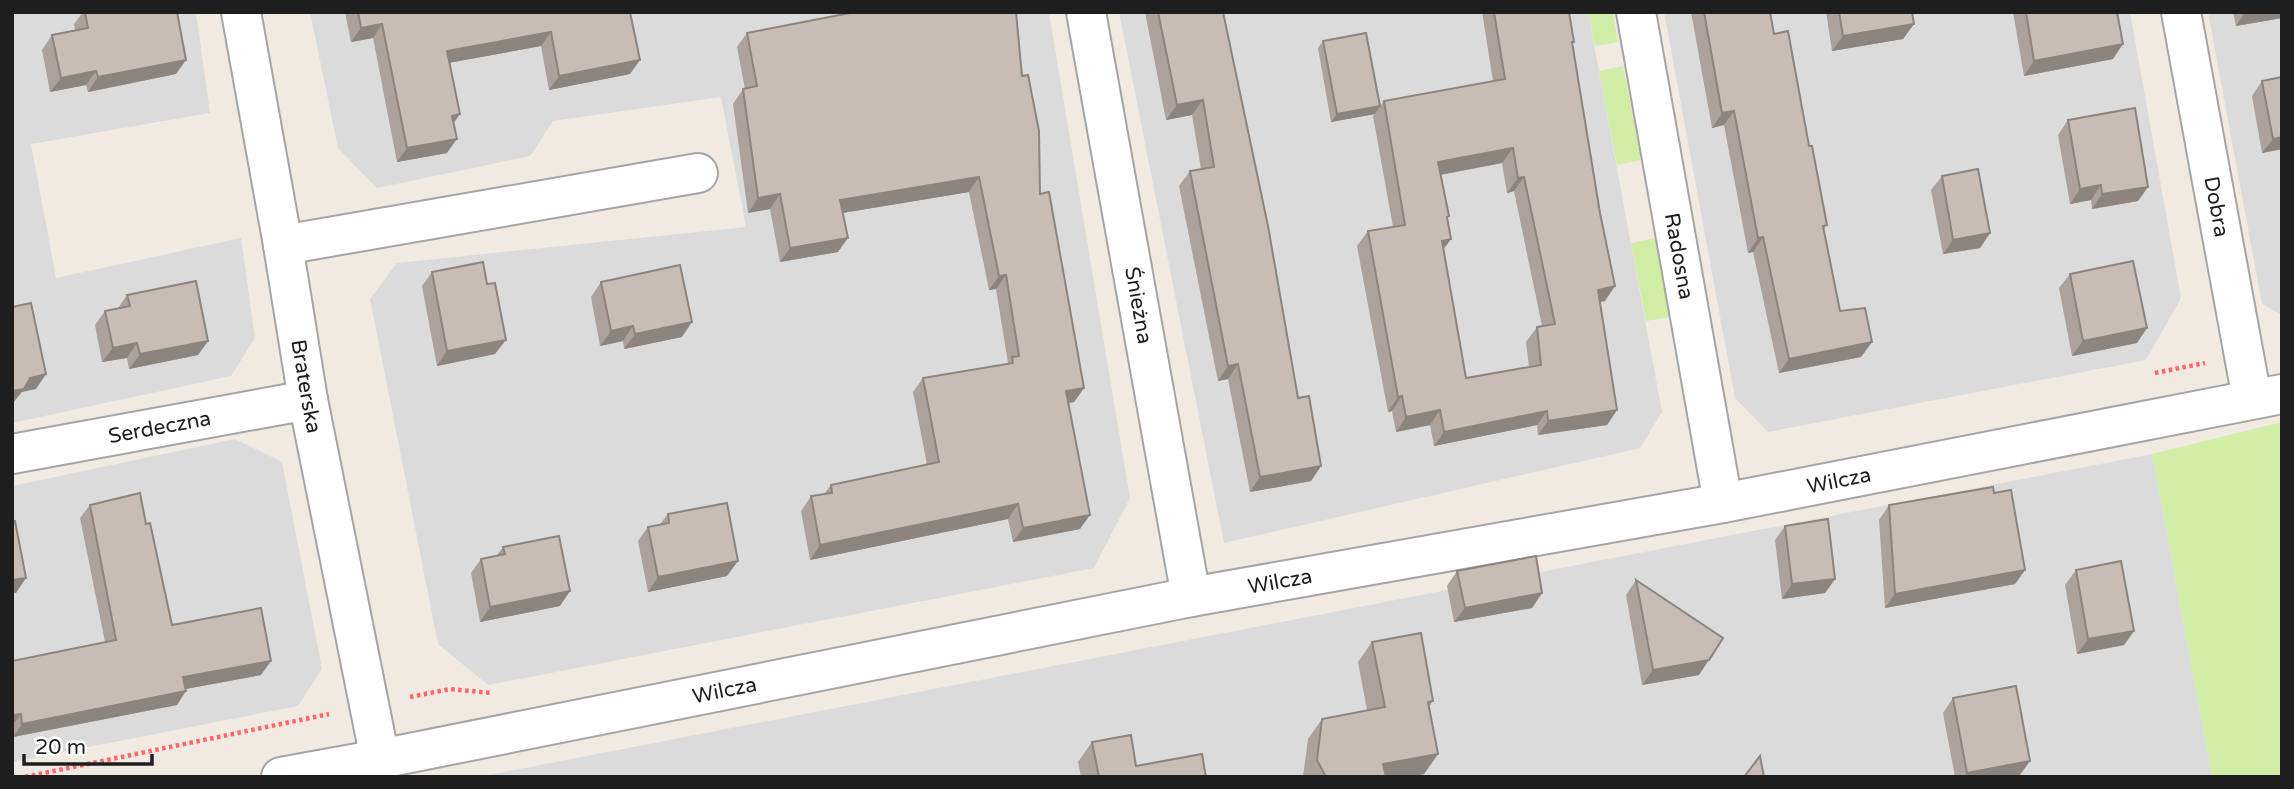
<svg xmlns="http://www.w3.org/2000/svg" width="2294" height="789" font-family="'Varela Round',sans-serif">
<style>
.residential{fill:#dcdbdb}
.grass{fill:#d1eda6}
.lines{fill:none;stroke-linecap:round;stroke-linejoin:round}
.minor-casing{stroke:#a5a5a5;stroke-width:42}
.path{stroke:#ff6567;stroke-width:4.5;stroke-dasharray:3.5 3.5;stroke-linecap:butt}
.minor{stroke:#fff;stroke-width:38}
.wall{fill:#aca29d;fill-rule:evenodd}
.shaded-wall{fill:#8c847f}
.building{fill:#c8bcb6;stroke:#8c847f;stroke-width:2;fill-rule:evenodd}
.labels{text-anchor:middle;stroke-width:6;stroke-linejoin:round;paint-order:stroke}
.street-label{font-size:21px;fill:#1e1e1e;stroke:#fff}
</style>
<rect width="100%" height="100%" fill="#f0eae3"/>
<!-- residential -->
<g class="residential">
<polygon points="18,12 196,12 210,113 31,144 56,278 241,238 255,338 231,376 12,423 12,14"/>
<polygon points="310,12 1049,12 1130,498 1094,568 488,685 438,644 370,299 397,263 746,227 721,97 553,121 530,156 377,188 338,148"/>
<polygon points="1119,12 1588,12 1662,412 1640,448 1224,543"/>
<polygon points="1664,12 2130,12 2181,298 2146,360 1768,432 1735,398"/>
<polygon points="2208,12 2282,12 2282,315 2262,304"/>
<polygon points="235,439 282,462 322,669 298,706 12,762 12,486"/>
<polygon points="2152,454 2212,777 478,777"/>
</g>
<!-- grass -->
<g class="grass">
<polygon points="1588,12 1613,12 1618,42 1595,46"/>
<polygon points="1623,66 1641,160 1617,165 1599,71"/>
<polygon points="1655,238 1670,317 1646,321 1631,243"/>
<polygon points="2282,422 2282,777 2212,777 2152,454"/>
</g>
<g class="lines">
<defs>
<g id="minor">
<path id="s1" d="M241,12l42,233 25,155 72,359"/>
<path id="s2" d="M1086,12l105,585"/>
<path id="s3" d="M1636,12l87,491"/>
<path id="s4" d="M2181,12l71,387"/>
<polyline points="283,245 698,173"/>
<path id="s5" d="M12,454l296,-54"/>
<path id="s6" d="M281,777l99,-18 811,-162 532,-94 559,-109"/>
</g>
</defs>
<!-- minor casing -->
<use href="#minor" class="minor-casing"/>
<!-- path -->
<g class="path">
<polyline points="2155,373 2205,363"/>
<polyline points="410,697 450,689 491,693"/>
<polyline points="25,777 329,714"/>
</g>
<!-- minor -->
<use href="#minor" class="minor"/>
</g>
<!-- wall -->
<g class="wall">
<polygon points="83,12 85,12 176,74 88,92 86,85 50,92 42,50 52,35 75,30 74,24"/>
<polygon points="345,12 630,12 630,74 549,90 541,46 449,63 454,123 447,153 397,162 373,38 351,42"/>
<polygon points="1145,12 1223,12 1298,398 1321,466 1311,481 1250,492 1228,379 1218,381 1179,186 1190,171 1201,169 1192,115 1166,120"/>
<path d="M1482,12h87l5,30 -2,2 33,257 -5,1 17,108 -10,15 -69,10 -1,-10 -103,21 -4,-21 -34,7 -4,-21 -4,1 -31,-166 11,-15 25,-4 -20,-111 2,-2 -44,8 -13,-74 5,-7 57,65 4,-5 109,-20zM1502,163l5,30 7,-2 28,135 -5,1 -11,15 3,25 -63,11 -23,-129 8,-10 -10,-64z"/>
<polygon points="1691,12 1770,12 1774,34 1809,146 1827,225 1824,229 1840,311 1872,342 1861,357 1779,373 1753,252 1748,253 1724,125 1712,128"/>
<polygon points="1826,12 1912,12 1914,24 1903,39 1832,51"/>
<polygon points="2013,12 2117,12 2113,59 2024,76"/>
<polygon points="2233,12 2282,12 2282,18 2236,26"/>
<polygon points="747,33 1022,76 1040,194 1084,388 1074,402 1068,403 1080,529 1013,542 1008,519 810,560 801,511 811,496 824,494 831,485 927,465 913,392 923,378 1007,364 1008,363 996,289 989,290 969,192 843,213 838,252 780,262 770,209 748,213 733,104 743,89 745,89 737,47"/>
<polygon points="2282,77 2282,149 2262,153 2252,96 2262,81"/>
<polygon points="2068,120 2148,187 2138,201 2092,209 2091,200 2070,204 2058,135"/>
<polygon points="1942,176 1990,233 1980,248 1943,254 1931,190"/>
<polygon points="432,272 495,354 437,366 422,286"/>
<polygon points="2070,274 2137,343 2072,356 2059,288"/>
<polygon points="601,282 682,337 624,349 623,341 600,346 591,297"/>
<polygon points="127,295 208,341 198,355 129,369 127,358 102,362 95,325 105,311 118,308"/>
<polygon points="90,505 146,524 172,625 261,675 186,689 177,705 13,737 12,661 105,642 80,518"/>
<polygon points="1889,505 2025,570 2015,584 1885,608 1879,520"/>
<polygon points="668,514 727,576 648,592 638,541 648,527 660,524"/>
<polygon points="1785,526 1835,579 1825,593 1782,599 1775,540"/>
<polygon points="503,547 560,606 480,622 471,573 481,559 497,555"/>
<polygon points="2076,570 2134,631 2124,645 2077,654 2065,585"/>
<polygon points="1457,571 1542,593 1532,608 1454,622 1447,586"/>
<polygon points="1636,580 1699,675 1642,685 1626,595"/>
<polygon points="1372,642 1433,701 1429,707 1438,754 1424,774 1409,777 1303,777 1308,739 1322,719 1367,710 1358,662"/>
<polygon points="1953,698 2030,761 2019,776 1955,777 1943,713"/>
<polygon points="1092,742 1136,766 1206,777 1081,777 1078,762"/>
</g>
<!-- shaded-wall -->
<g class="shaded-wall">
<polygon points="2245,12 2282,12 2282,18 2236,26"/>
<polygon points="382,24 373,38 351,42 361,28"/>
<polygon points="1914,24 1903,39 1832,51 1843,36"/>
<polygon points="551,32 541,46 437,65 447,51"/>
<polygon points="2123,44 2113,59 2024,76 2034,61"/>
<polygon points="186,60 176,74 88,92 98,77"/>
<polygon points="640,60 630,74 549,90 559,76"/>
<polygon points="96,71 86,85 50,92 61,78"/>
<polygon points="1203,100 1192,115 1166,120 1177,105"/>
<polygon points="1380,106 1375,114 1331,122 1337,114"/>
<polygon points="1734,111 1724,125 1712,128 1722,113"/>
<polygon points="460,114 450,128 452,116"/>
<polygon points="2282,137 2282,149 2262,153 2273,139"/>
<polygon points="457,139 447,153 397,162 407,148"/>
<polygon points="1513,148 1502,163 1428,177 1438,162"/>
<polygon points="979,177 969,192 830,215 840,200"/>
<polygon points="1524,177 1514,191 1507,193 1518,178"/>
<polygon points="2101,185 2091,200 2070,204 2080,189"/>
<polygon points="2148,187 2138,201 2092,209 2102,194"/>
<polygon points="780,194 770,209 748,213 758,198"/>
<polygon points="1990,233 1980,248 1943,254 1953,240"/>
<polygon points="1763,237 1753,252 1748,253 1758,238"/>
<polygon points="848,238 838,252 780,262 790,248"/>
<polygon points="1451,239 1440,254 1442,241"/>
<polygon points="1006,275 996,289 989,290 999,276"/>
<polygon points="1615,286 1605,301 1588,304 1598,290"/>
<polygon points="692,322 682,337 624,349 635,334"/>
<polygon points="633,326 623,341 600,346 611,331"/>
<polygon points="2147,328 2137,343 2072,356 2083,341"/>
<polygon points="506,340 495,354 437,366 447,351"/>
<polygon points="208,341 198,355 129,369 140,354"/>
<polygon points="1872,342 1861,357 1779,373 1789,359"/>
<polygon points="137,343 127,358 102,362 113,348"/>
<polygon points="1238,364 1228,379 1218,381 1228,366"/>
<polygon points="46,374 36,389 22,392 12,404 12,391 30,378"/>
<polygon points="1084,388 1074,402 1056,405 1066,391"/>
<polygon points="1402,396 1392,411 1388,412 1398,397"/>
<polygon points="1440,410 1430,425 1396,432 1406,417"/>
<polygon points="1617,410 1607,425 1538,435 1548,421"/>
<polygon points="1547,411 1537,425 1434,446 1444,432"/>
<polygon points="1321,466 1311,481 1250,492 1260,477"/>
<polygon points="1018,504 1008,519 810,560 820,545"/>
<polygon points="1090,515 1080,529 1013,542 1023,528"/>
<polygon points="738,561 727,576 648,592 658,577"/>
<polygon points="2025,570 2015,584 1885,608 1895,594"/>
<polygon points="26,578 16,593 12,593 12,580"/>
<polygon points="1835,579 1825,593 1782,599 1792,584"/>
<polygon points="570,591 560,606 480,622 490,607"/>
<polygon points="1542,593 1532,608 1454,622 1465,608"/>
<polygon points="2134,631 2124,645 2077,654 2088,639"/>
<polygon points="1709,660 1699,675 1642,685 1653,670"/>
<polygon points="271,661 261,675 174,691 183,677"/>
<polygon points="186,691 177,705 13,737 22,724"/>
<polygon points="21,714 12,726 12,715"/>
<polygon points="1438,754 1424,774 1409,777 1375,777 1383,764"/>
<polygon points="2030,761 2019,776 1964,777 1967,773"/>
</g>
<!-- building -->
<g class="building">
<polygon points="85,12 177,12 186,60 98,77 96,71 61,78 52,35 88,28"/>
<polygon points="358,12 630,12 640,60 559,76 551,32 447,51 460,114 452,116 457,139 407,148 382,24 361,28"/>
<polygon points="855,12 1016,12 1022,76 1028,75 1039,131 1040,194 1049,192 1084,388 1066,391 1090,515 1023,528 1018,504 820,545 811,496 832,493 831,485 939,462 923,378 1013,363 1012,357 1019,356 1006,275 999,276 979,177 840,200 848,238 790,248 780,194 758,198 743,89 757,86 747,33"/>
<polygon points="1158,12 1223,12 1268,226 1298,398 1309,396 1321,466 1260,477 1238,364 1228,366 1190,171 1214,167 1203,100 1177,105"/>
<path d="M1494,12h75l5,30h-2l28,171 15,73 -17,4 19,120 -69,11 -1,-10 -103,21 -4,-22 -34,7 -4,-21 -4,1 -30,-166 37,-6 -21,-124 121,-22zM1513,148l5,30 6,-1 31,147 -18,3 4,38 -75,13 -24,-137 9,-2 -4,-22 2,-1 -11,-54z"/>
<polygon points="1704,12 1770,12 1774,34 1788,31 1809,146 1812,146 1827,225 1823,226 1840,311 1865,308 1872,342 1789,359 1763,237 1758,238 1734,111 1722,113"/>
<polygon points="1839,12 1912,12 1914,24 1843,36"/>
<polygon points="2026,12 2117,12 2123,44 2034,61"/>
<polygon points="1366,33 1380,106 1337,114 1323,41"/>
<polygon points="2282,77 2282,137 2273,139 2262,81"/>
<polygon points="2135,108 2148,187 2102,194 2101,185 2080,189 2068,120"/>
<polygon points="1978,169 1990,233 1953,240 1942,176"/>
<polygon points="2133,261 2147,328 2083,341 2070,274"/>
<polygon points="483,262 487,284 495,283 506,340 447,351 432,272"/>
<polygon points="680,265 692,322 635,334 633,326 611,331 601,282"/>
<polygon points="196,281 208,341 140,354 137,343 113,348 105,311 130,306 127,295"/>
<polygon points="31,303 46,374 30,378 24,389 12,391 12,307"/>
<polygon points="1993,487 1994,493 2011,490 2025,570 1895,594 1889,505"/>
<polygon points="140,493 146,524 150,523 172,625 261,608 271,661 183,677 186,691 22,724 21,714 12,715 12,661 116,640 90,505"/>
<polygon points="727,503 738,561 658,577 648,527 669,523 668,514"/>
<polygon points="1828,519 1835,579 1792,584 1785,526"/>
<polygon points="15,521 26,578 12,580 12,522"/>
<polygon points="559,536 570,591 490,607 481,559 505,554 503,547"/>
<polygon points="1536,556 1542,593 1465,608 1457,571"/>
<polygon points="2121,561 2134,631 2088,639 2076,570"/>
<polygon points="1636,580 1723,638 1709,660 1653,670"/>
<polygon points="1421,633 1433,701 1428,702 1438,754 1383,764 1386,777 1326,777 1317,760 1322,719 1385,707 1372,642"/>
<polygon points="2016,686 2030,761 1967,773 1953,698"/>
<polygon points="1131,735 1136,766 1202,754 1206,777 1099,777 1092,742"/>
<polygon points="1760,756 1764,777 1744,777"/>
</g>
<g class="labels">
<!-- street labels -->
<g class="street-label">
<text dy="7" stroke="none"><textPath href="#s4" startOffset="198">Dobra</textPath></text>
<text dy="7" stroke="none"><textPath href="#s3" startOffset="248">Radosna</textPath></text>
<text dy="7" stroke="none"><textPath href="#s2" startOffset="298">Śnieżna</textPath></text>
<text dy="7" stroke="none"><textPath href="#s1" startOffset="380">Braterska</textPath></text>
<text dy="7" stroke="none"><textPath href="#s5" startOffset="150">Serdeczna</textPath></text>
<text dy="7" stroke="none"><textPath href="#s6" startOffset="1586">Wilcza</textPath></text>
<text dy="7" stroke="none"><textPath href="#s6" startOffset="1018">Wilcza</textPath></text>
<text dy="7" stroke="none"><textPath href="#s6" startOffset="452">Wilcza</textPath></text>
</g>
</g>
<!-- border -->
<rect width="2294" height="789" fill="none" stroke="#1e1e1e" stroke-width="28"/>
<!-- scale -->
<path d="M24 754v10h128v-10" fill="none" stroke="#1e1e1e" stroke-width="3.5"/>
<text x="35" y="754" font-size="21" fill="#1e1e1e" stroke="#ffffff" stroke-width="5" paint-order="stroke">20 m</text>
</svg>
